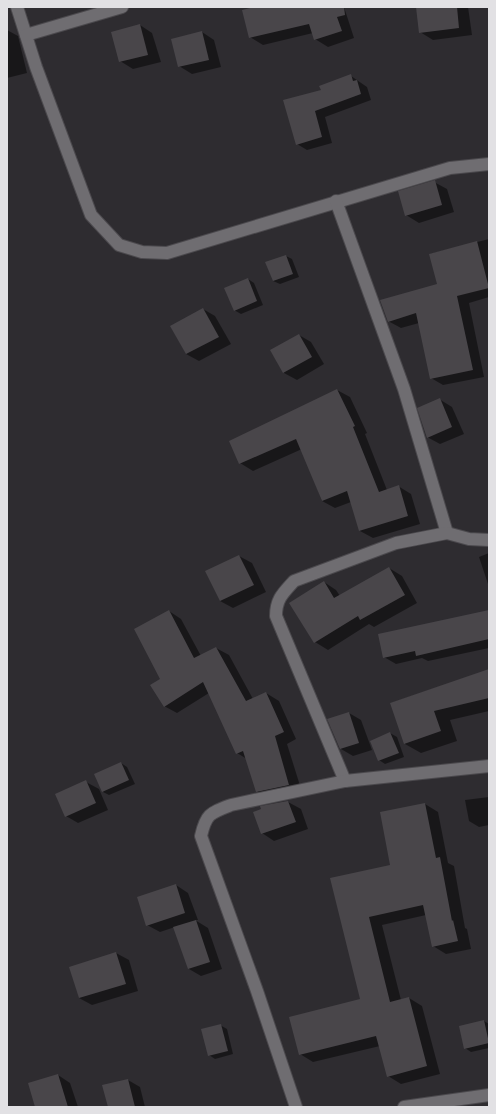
<svg xmlns="http://www.w3.org/2000/svg" width="496" height="1114" font-family="Helvetica,sans-serif">
<style>
.shadow{fill:#0007}
.building{fill:#49464a}
.lines{fill:none;stroke-linecap:round;stroke-linejoin:round}
.minor-casing{stroke:#4b494d;stroke-width:14}
.minor{stroke:#6f6d71;stroke-width:12}
</style>
<rect width="100%" height="100%" fill="#2e2c30"/>
<!-- shadow -->
<g class="shadow">
<polygon points="258,7 344,7 354,38 328,47 315,39 313,33 263,45 250,37"/>
<polygon points="417,7 468,7 472,35 433,40 420,32"/>
<polygon points="140,25 152,33 161,62 133,69 120,61"/>
<polygon points="7,30 18,36 27,73 7,78"/>
<polygon points="202,32 214,40 221,67 192,74 179,66"/>
<polygon points="351,76 367,87 371,100 325,117 332,143 307,150 297,144 322,90"/>
<polygon points="434,182 447,189 454,212 419,223 406,215"/>
<polygon points="489,239 489,297 469,303 484,377 443,385 431,378 419,323 401,328 388,321 438,284 430,254"/>
<polygon points="286,256 292,259 299,277 280,284 273,281"/>
<polygon points="248,279 254,283 263,305 241,314 234,310"/>
<polygon points="203,309 215,316 231,344 199,361 186,354"/>
<polygon points="299,335 311,342 324,364 297,380 284,373 271,351"/>
<polygon points="337,390 350,397 367,433 365,434 387,490 398,486 411,494 420,524 373,538 360,531 351,502 335,508 322,501 302,449 253,471 240,463"/>
<polygon points="439,399 452,407 464,434 440,444 427,437"/>
<polygon points="489,553 489,587 479,557"/>
<polygon points="239,556 252,563 266,592 233,608 220,601"/>
<polygon points="389,568 402,576 417,603 374,627 369,624 328,650 315,642 290,603 324,582 336,590 340,596"/>
<polygon points="169,611 181,619 201,656 216,648 229,655 253,699 266,693 279,701 296,739 287,744 302,792 270,799 257,791 247,759 237,753 209,693 177,713 164,706 162,679"/>
<polygon points="489,616 489,648 428,661 422,658 396,664 384,657"/>
<polygon points="489,670 489,711 450,720 457,741 421,753 405,744 391,703"/>
<polygon points="349,713 361,720 372,750 353,756 341,749"/>
<polygon points="390,733 397,737 404,757 385,764 379,760"/>
<polygon points="121,763 127,767 135,784 109,795 103,792"/>
<polygon points="86,782 99,789 108,810 78,823 66,816"/>
<polygon points="489,797 489,825 479,827 469,821 465,800"/>
<polygon points="288,802 301,809 308,829 274,841 262,833"/>
<polygon points="425,804 438,812 448,863 454,866 465,928 467,929 471,949 446,954 433,946 426,915 382,925 401,1000 409,998 422,1006 440,1074 401,1084 388,1076 380,1046 313,1062 300,1054 361,999 331,879 391,866"/>
<polygon points="176,885 188,893 198,920 195,920 208,928 222,969 201,976 189,969 175,927 160,932 147,925"/>
<polygon points="116,953 129,960 138,991 92,1005 79,998"/>
<polygon points="484,1021 489,1024 489,1048 471,1052 465,1048"/>
<polygon points="220,1025 227,1029 233,1054 215,1059 209,1055"/>
<polygon points="58,1075 70,1083 78,1107 36,1107"/>
<polygon points="128,1080 140,1087 145,1107 109,1107"/>
</g>
<!-- building -->
<g class="building">
<polygon points="254,7 344,7 345,15 337,17 342,31 314,40 309,24 249,38 242,10"/>
<polygon points="416,7 457,7 459,28 419,33"/>
<polygon points="140,24 148,55 119,62 111,32"/>
<polygon points="202,31 209,60 178,67 171,39"/>
<polygon points="351,74 353,81 357,80 361,94 315,111 322,137 296,145 283,100 321,90 319,86"/>
<polygon points="435,180 442,205 405,216 398,191"/>
<polygon points="477,241 489,288 457,296 473,370 430,379 416,313 388,322 380,300 437,284 429,254"/>
<polygon points="286,255 293,274 273,281 265,262"/>
<polygon points="248,278 257,301 234,311 224,288"/>
<polygon points="203,308 219,337 186,354 170,326"/>
<polygon points="299,334 312,357 283,373 270,350"/>
<polygon points="337,389 355,426 353,427 379,492 399,485 408,516 359,531 347,491 322,501 296,439 239,464 229,441"/>
<polygon points="440,398 452,427 427,438 417,408"/>
<polygon points="239,555 254,585 220,601 205,571"/>
<polygon points="389,567 405,595 360,620 358,616 314,643 289,603 324,581 334,598"/>
<polygon points="169,610 194,658 216,647 246,701 266,692 284,732 275,736 289,785 256,792 243,751 236,754 203,682 164,707 150,685 160,679 134,629"/>
<polygon points="489,610 489,639 416,656 415,651 383,658 378,634"/>
<polygon points="489,669 489,698 434,711 441,731 404,744 390,703"/>
<polygon points="349,712 359,743 340,749 327,719"/>
<polygon points="390,732 399,753 378,761 370,741"/>
<polygon points="121,762 129,780 102,792 94,774"/>
<polygon points="86,780 96,803 65,817 55,794"/>
<polygon points="288,801 296,822 261,834 253,812 261,809 260,806"/>
<polygon points="425,803 436,858 440,857 452,921 453,920 458,941 432,947 423,905 369,917 390,1002 409,997 427,1066 387,1077 376,1036 299,1055 289,1017 360,999 330,878 390,865 380,812"/>
<polygon points="176,884 185,913 146,926 137,897"/>
<polygon points="196,920 210,962 188,969 173,927"/>
<polygon points="116,952 126,984 79,998 69,967"/>
<polygon points="484,1020 489,1043 464,1049 459,1026"/>
<polygon points="221,1024 228,1051 208,1056 201,1029"/>
<polygon points="58,1074 68,1107 35,1107 28,1083"/>
<polygon points="128,1079 135,1107 108,1107 102,1085"/>
</g>
<g class="lines">
<defs>
<g id="minor">
<polyline points="17,7 36,67 91,215 119,245 142,252 167,253 450,168 489,164"/>
<polyline points="26,35 122,7"/>
<polyline points="336,201 404,389 447,533"/>
<path d="M345,781l-69,-165c0,-17 7,-23 18,-35l102,-38 51,-10 22,6 20,1"/>
<path d="M296,1107l-39,-116 -56,-155c5,-22 9,-23 30,-31l114,-24 144,-15"/>
<polyline points="404,1107 489,1095"/>
</g>
</defs>
<!-- minor casing -->
<use href="#minor" class="minor-casing"/>
<!-- minor -->
<use href="#minor" class="minor"/>
</g>
<!-- border -->
<rect width="496" height="1114" fill="none" stroke="#e2e1e4" stroke-width="16"/>
</svg>
